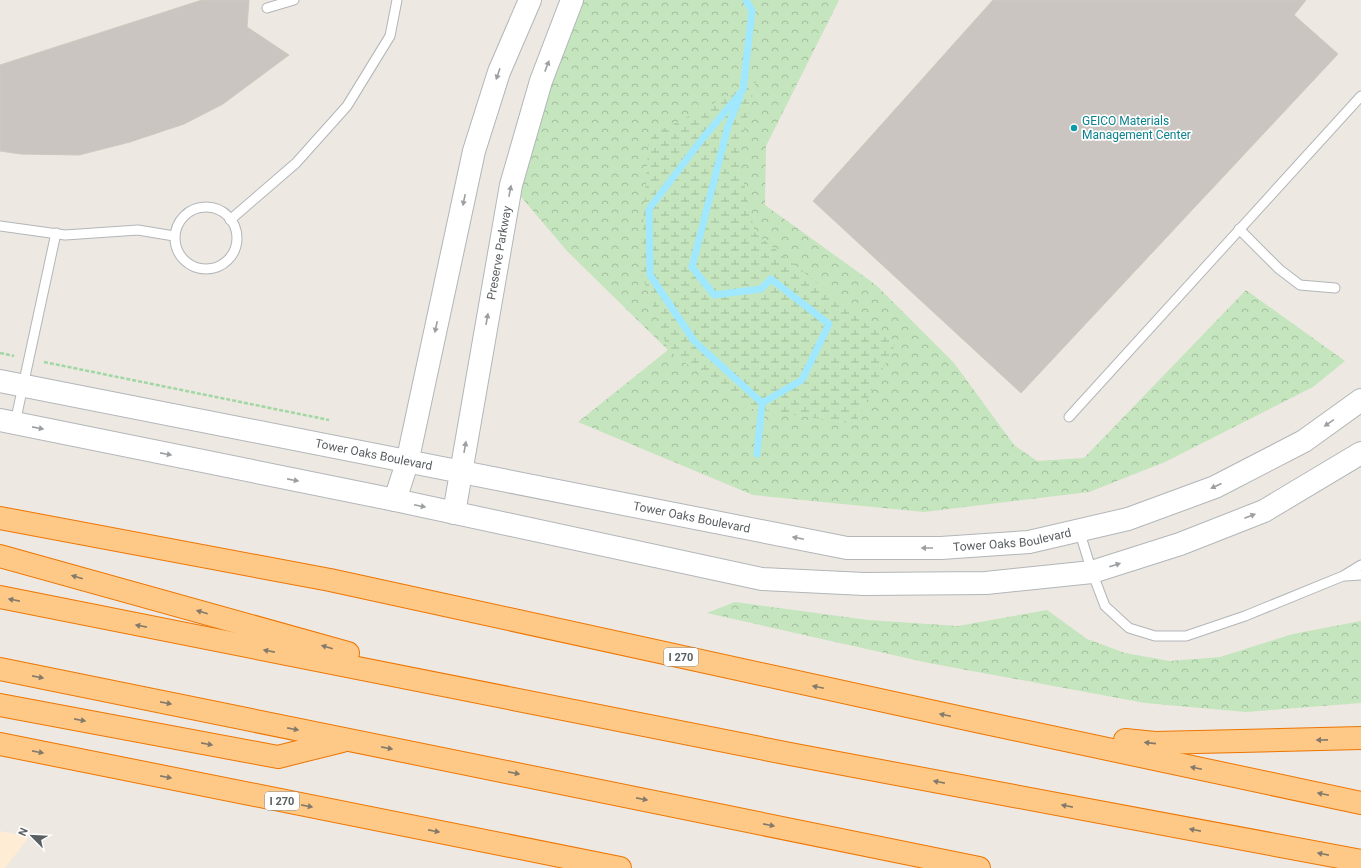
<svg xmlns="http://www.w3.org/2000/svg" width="1361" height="868" font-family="Roboto,sans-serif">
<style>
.commercial{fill:#feecd5}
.forest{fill:url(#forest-crowns)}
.wetland{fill:url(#wetland-marsh)}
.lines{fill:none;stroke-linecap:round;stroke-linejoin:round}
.stream{stroke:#9fe8ff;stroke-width:7}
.building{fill:#cac5c0;stroke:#d1c8bf}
.service-casing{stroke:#b2b6b9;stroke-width:11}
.tertiary-casing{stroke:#b2b6b9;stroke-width:24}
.motorway-casing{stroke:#ee7500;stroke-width:24}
.path{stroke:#a0d7a3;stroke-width:2.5;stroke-dasharray:4 2;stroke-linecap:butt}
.service{stroke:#fff;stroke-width:9}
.tertiary{stroke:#fff;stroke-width:22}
.motorway{stroke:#fec987;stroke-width:22}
.oneway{fill:#9c9fa1}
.oneway2{fill:#837a6b}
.culture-dot{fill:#0f9aa8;stroke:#fff;stroke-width:1.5}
.labels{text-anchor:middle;stroke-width:3.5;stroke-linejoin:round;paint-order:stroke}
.shield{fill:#fff;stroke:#8c8f91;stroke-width:1}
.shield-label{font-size:11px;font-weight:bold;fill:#5a5f62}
.culture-label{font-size:12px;fill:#0d838f;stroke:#fff;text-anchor:start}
.street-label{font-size:12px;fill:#5a5f62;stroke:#fff}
</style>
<defs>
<pattern id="forest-crowns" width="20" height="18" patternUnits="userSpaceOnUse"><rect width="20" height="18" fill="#c4e5bd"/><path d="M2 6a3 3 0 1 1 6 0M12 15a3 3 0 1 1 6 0" fill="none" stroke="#a2bd9d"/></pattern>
<pattern id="wetland-marsh" width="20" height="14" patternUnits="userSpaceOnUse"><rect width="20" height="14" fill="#c4e5bd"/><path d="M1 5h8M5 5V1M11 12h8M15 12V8" fill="none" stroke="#a2bd9d"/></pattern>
</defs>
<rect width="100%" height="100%" fill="#ede8e1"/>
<!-- commercial -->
<polygon class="commercial" points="0,831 29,837 5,868 0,868"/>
<!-- forest -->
<g class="forest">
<polygon points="572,0 839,0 766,146 765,205 876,285 954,363 1014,445 1037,461 1084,458 1246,290 1345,361 1313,387 1165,462 1089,492 924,512 753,495 578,422 668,350 567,251 511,185"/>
<polygon points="735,602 868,620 958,626 1047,610 1087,639 1125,653 1170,661 1220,657 1293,634 1361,621 1361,703 1246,712 1145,703 929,663 707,613"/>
</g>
<!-- wetland -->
<polygon class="wetland" points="756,81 738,157 755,233 895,345 855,424 746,408 668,350 640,269 649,137"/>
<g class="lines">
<!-- stream -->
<g class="stream">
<polyline points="746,0 752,11 743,90 699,143 649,209 650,275 694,341 762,403 757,454"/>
<polyline points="740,97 728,126 692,267 714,295 761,289 771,279 829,324 802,380 762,403"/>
</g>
</g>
<!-- building -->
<g class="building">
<polygon points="202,0 249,0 247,27 289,55 223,104 184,124 130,142 79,155 21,154 0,151 0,65"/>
<polygon points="993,0 1306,0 1294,15 1338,54 1021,393 813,201"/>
</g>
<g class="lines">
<defs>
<g id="service">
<polyline points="267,8 294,0"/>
<circle cx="206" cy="238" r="31"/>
<polyline points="230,220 296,163 347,106 390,36 397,0"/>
<polyline points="0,226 65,235 138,230 174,236"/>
<polyline points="1239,229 1279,269 1300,285 1335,288"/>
<polyline points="1069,417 1361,96"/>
<polyline points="15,423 56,233"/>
<polyline points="1079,530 1092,572 1105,606 1129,628 1155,636 1186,636 1245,616 1343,576 1361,565"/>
<polyline points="1345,576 1361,575"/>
</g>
<g id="tertiary">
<path id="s1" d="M0,381l847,167h94l88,-6 99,-23 87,-32 89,-46 57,-41"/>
<polyline points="0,420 395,500 762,579 864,584 986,583 1092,572 1180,544 1264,511 1361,453"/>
<polyline points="395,500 407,463 474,151 499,72 530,0"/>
<path id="s2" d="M454,513l57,-328 30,-104 31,-81"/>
</g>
<g id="motorway">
<polyline points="0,518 330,580 976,721 1361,803"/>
<polyline points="0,556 348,653"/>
<polyline points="0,597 790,754 1361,861"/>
<polyline points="0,669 979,868"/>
<polyline points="0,705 278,757 342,741"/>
<polyline points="1125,740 1155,743 1361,738"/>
<polyline points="0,744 620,868"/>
</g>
</defs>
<!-- service casing -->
<use href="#service" class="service-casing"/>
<!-- tertiary casing -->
<use href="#tertiary" class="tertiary-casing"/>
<!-- motorway casing -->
<use href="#motorway" class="motorway-casing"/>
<!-- path -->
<g class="path">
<polyline points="0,353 14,356"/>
<polyline points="44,362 329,420"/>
</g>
<!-- service -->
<use href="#service" class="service"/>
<!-- tertiary -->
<use href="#tertiary" class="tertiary"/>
<!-- motorway -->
<use href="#motorway" class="motorway"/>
</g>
<!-- one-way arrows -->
<defs><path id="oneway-solid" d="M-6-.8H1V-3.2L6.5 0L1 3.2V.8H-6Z"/></defs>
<g class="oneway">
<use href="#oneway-solid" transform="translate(547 66) rotate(-69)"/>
<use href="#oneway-solid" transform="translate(498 74) rotate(109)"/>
<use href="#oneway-solid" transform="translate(510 191) rotate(-79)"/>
<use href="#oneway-solid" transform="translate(464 200) rotate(102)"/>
<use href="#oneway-solid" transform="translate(487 319) rotate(-80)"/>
<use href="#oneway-solid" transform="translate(436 327) rotate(102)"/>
<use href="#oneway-solid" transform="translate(1329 423) rotate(145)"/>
<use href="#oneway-solid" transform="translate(38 428) rotate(11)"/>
<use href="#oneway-solid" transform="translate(465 447) rotate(-80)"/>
<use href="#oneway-solid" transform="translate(166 454) rotate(11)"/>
<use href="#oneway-solid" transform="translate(293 480) rotate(11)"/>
<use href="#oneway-solid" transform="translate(1216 486) rotate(156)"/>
<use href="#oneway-solid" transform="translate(420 506) rotate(12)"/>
<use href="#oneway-solid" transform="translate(1250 516) rotate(-21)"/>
<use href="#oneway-solid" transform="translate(798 538) rotate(-168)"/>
<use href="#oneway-solid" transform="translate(927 548) rotate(-180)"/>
<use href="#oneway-solid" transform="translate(1115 565) rotate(-18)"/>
</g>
<g class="oneway2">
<use href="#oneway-solid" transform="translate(77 577) rotate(-164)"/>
<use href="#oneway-solid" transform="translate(14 600) rotate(-169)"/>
<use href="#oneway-solid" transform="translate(202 612) rotate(-164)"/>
<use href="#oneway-solid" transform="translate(141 626) rotate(-169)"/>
<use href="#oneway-solid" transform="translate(327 647) rotate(-164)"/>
<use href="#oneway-solid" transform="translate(269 651) rotate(-169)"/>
<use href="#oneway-solid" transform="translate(38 677) rotate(11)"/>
<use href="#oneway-solid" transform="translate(818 687) rotate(-168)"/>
<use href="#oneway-solid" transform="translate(166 703) rotate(11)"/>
<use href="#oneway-solid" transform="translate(945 715) rotate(-168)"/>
<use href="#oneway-solid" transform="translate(80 720) rotate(11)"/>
<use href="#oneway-solid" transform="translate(293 729) rotate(11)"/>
<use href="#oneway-solid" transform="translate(1322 740) rotate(179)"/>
<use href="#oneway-solid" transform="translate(1150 743) rotate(-174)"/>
<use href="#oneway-solid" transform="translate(207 744) rotate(11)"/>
<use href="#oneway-solid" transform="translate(387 748) rotate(11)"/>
<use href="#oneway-solid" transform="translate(38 752) rotate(11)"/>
<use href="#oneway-solid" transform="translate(1196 768) rotate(-168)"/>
<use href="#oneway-solid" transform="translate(514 773) rotate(11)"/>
<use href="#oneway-solid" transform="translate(166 777) rotate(11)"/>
<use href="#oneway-solid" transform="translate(939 782) rotate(-169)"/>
<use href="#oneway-solid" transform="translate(1323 794) rotate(-168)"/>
<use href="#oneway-solid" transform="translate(642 799) rotate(11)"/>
<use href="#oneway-solid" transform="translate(307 806) rotate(11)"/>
<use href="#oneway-solid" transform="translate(1067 806) rotate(-169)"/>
<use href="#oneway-solid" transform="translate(769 825) rotate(11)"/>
<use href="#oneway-solid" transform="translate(1195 830) rotate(-169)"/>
<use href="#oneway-solid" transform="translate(434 831) rotate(11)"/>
<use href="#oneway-solid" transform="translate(1323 854) rotate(-169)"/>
</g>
<!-- markers -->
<circle class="culture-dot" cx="1074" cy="128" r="4"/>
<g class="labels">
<!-- shield labels -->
<g class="shield">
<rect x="664" y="648" width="34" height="18" rx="3"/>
<rect x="265" y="792" width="34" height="18" rx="3"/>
</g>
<g class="shield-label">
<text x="681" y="661">I 270</text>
<text x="282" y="805">I 270</text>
</g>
<!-- culture labels -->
<g class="culture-label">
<text x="1082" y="125">GEICO Materials<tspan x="1082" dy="14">Management Center</tspan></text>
</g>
<!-- street labels -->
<g class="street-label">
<text dy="4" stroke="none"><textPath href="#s2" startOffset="264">Preserve Parkway</textPath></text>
<text dy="4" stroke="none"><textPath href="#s1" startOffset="381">Tower Oaks Boulevard</textPath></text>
<text dy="4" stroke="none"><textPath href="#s1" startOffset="705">Tower Oaks Boulevard</textPath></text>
<text dy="4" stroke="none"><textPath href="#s1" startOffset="1029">Tower Oaks Boulevard</textPath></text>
</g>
</g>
<!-- north arrow -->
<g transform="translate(32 836) rotate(294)" stroke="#ffffff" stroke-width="3" paint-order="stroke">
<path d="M0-3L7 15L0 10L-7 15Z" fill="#5a5f62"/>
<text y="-6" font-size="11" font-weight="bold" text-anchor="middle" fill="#5a5f62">N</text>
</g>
</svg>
